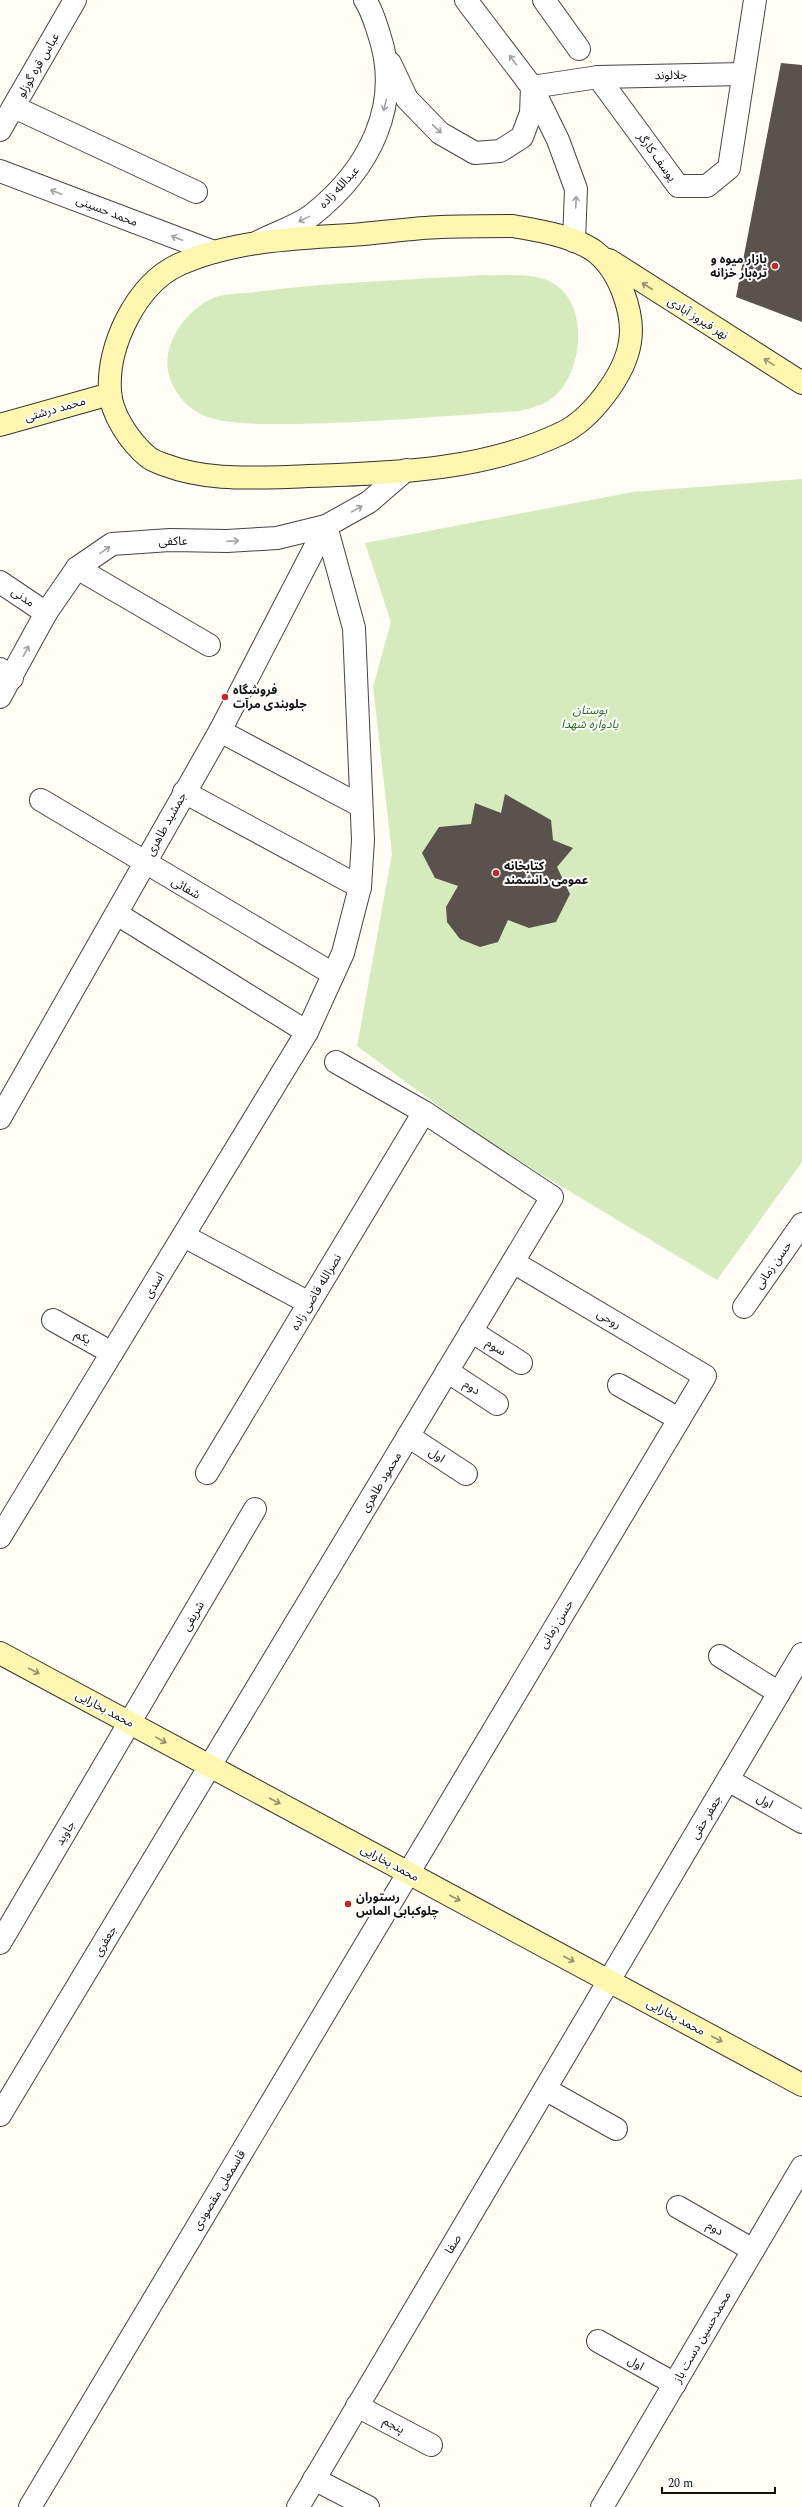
<svg xmlns="http://www.w3.org/2000/svg" width="802" height="2507" font-family="Spectral,'Noto Sans Arabic',serif">
<style>
.green{fill:#d5ebbd}
.building{fill:#5a524d}
.lines{fill:none;stroke-linecap:round;stroke-linejoin:round}
.service-casing{stroke:#444;stroke-width:24}
.minor-casing{stroke:#444;stroke-width:24}
.tertiary-casing{stroke:#444;stroke-width:24}
.secondary-casing{stroke:#333;stroke-width:24}
.service{stroke:#fff;stroke-width:22}
.minor{stroke:#fff;stroke-width:22}
.tertiary{stroke:#fff;stroke-width:22}
.secondary{stroke:#fff6b0;stroke-width:22}
.oneway{stroke:#a0a0a0}
.oneway2{stroke:#948f68}
.poi-dot{fill:#c4262e;stroke:#fff;stroke-width:1.5}
.labels{text-anchor:middle;stroke-width:4;stroke-linejoin:round;paint-order:stroke}
.street-label{font-size:12px;fill:#111;stroke:#fff}
.poi-label{font-size:12px;font-weight:bold;fill:#111;stroke:#fff;text-anchor:start}
.park-label{font-size:12px;font-style:italic;fill:#2f6b1f;stroke:#fff}
</style>
<rect width="100%" height="100%" fill="#fffdf5"/>
<!-- green -->
<g class="green">
<path d="M485,275c23,1 58,-4 76,14 27,26 20,83 -6,107 -10,9 -23,12 -36,15 -74,5 -149,12 -223,13 -24,0 -62,1 -85,-6 -21,-6 -33,-20 -41,-39 -11,-31 14,-67 41,-80 11,-6 31,-5 44,-7 76,-10 153,-12 230,-17z"/>
<polygon points="802,479 802,1162 717,1280 486,1141 357,1046 392,854 373,687 391,622 365,543 633,492"/>
</g>
<!-- building -->
<g class="building">
<polygon points="781,63 802,65 802,322 736,297"/>
<polygon points="505,794 551,820 553,840 573,848 557,867 570,894 556,922 529,928 508,920 498,942 480,947 460,939 447,922 446,907 458,886 435,878 422,853 439,827 471,824 475,803 501,813"/>
</g>
<g class="lines">
<defs>
<g id="service">
<polyline points="0,582 46,613"/>
<polyline points="0,669 12,678"/>
</g>
<g id="minor">
<polyline points="544,0 579,49"/>
<polyline points="598,77 678,186 707,186 729,168 755,0"/>
<polyline points="532,87 598,77 743,74"/>
<polyline points="14,107 196,192"/>
<polyline points="0,130 75,0"/>
<polyline points="77,568 209,645"/>
<polyline points="220,731 361,806"/>
<polyline points="184,792 360,887"/>
<polyline points="41,800 333,974"/>
<polyline points="117,914 307,1032"/>
<polyline points="0,1118 220,731 326,526"/>
<polyline points="184,1236 309,1303"/>
<polyline points="744,1307 802,1224"/>
<polyline points="53,1320 112,1353"/>
<polyline points="471,1331 521,1363"/>
<polyline points="447,1371 497,1404"/>
<polyline points="619,1385 679,1419"/>
<polyline points="408,1436 466,1474"/>
<polyline points="207,1473 424,1112"/>
<polyline points="0,1537 307,1032 343,953 360,887 363,840 354,628 326,526"/>
<polyline points="720,1656 779,1693"/>
<polyline points="728,1780 802,1822"/>
<polyline points="0,1943 255,1509"/>
<polyline points="545,2089 616,2129"/>
<polyline points="0,2115 552,1197 424,1112 336,1062"/>
<polyline points="678,2207 753,2250"/>
<polyline points="598,2341 675,2384"/>
<polyline points="357,2406 431,2445"/>
<polyline points="314,2479 368,2507"/>
<polyline points="30,2507 705,1376 513,1262"/>
<polyline points="298,2507 802,1654"/>
<polyline points="602,2507 802,2167"/>
</g>
<g id="tertiary">
<polyline points="466,0 532,87 558,140 576,189 574,241"/>
<polyline points="390,63 407,99 440,133 475,153 500,151 522,137 531,113 532,87"/>
<polyline points="0,171 214,252"/>
<path d="M258,242c17,-9 40,-16 54,-27 57,-45 91,-110 67,-181 -4,-12 -7,-24 -14,-34"/>
<polyline points="0,697 46,613 77,568 112,544 170,540 227,541 277,538 326,526 369,502 406,470"/>
</g>
<g id="secondary">
<path d="M513,226c27,5 56,9 80,24 14,10 24,26 30,42 6,16 10,33 7,50 -5,33 -39,77 -68,91 -85,41 -183,40 -275,44 -42,1 -82,3 -122,-12 -5,-2 -12,-4 -17,-8 -18,-15 -37,-43 -38,-66 -3,-45 26,-106 68,-126 52,-24 116,-27 172,-30 31,-2 61,-7 91,-8 24,-1 48,-1 72,-1z"/>
<polyline points="609,260 802,383"/>
<polyline points="0,425 110,394"/>
<polyline points="0,1653 802,2085"/>
</g>
</defs>
<!-- service casing -->
<use href="#service" class="service-casing"/>
<!-- minor casing -->
<use href="#minor" class="minor-casing"/>
<!-- tertiary casing -->
<use href="#tertiary" class="tertiary-casing"/>
<!-- secondary casing -->
<use href="#secondary" class="secondary-casing"/>
<!-- service -->
<use href="#service" class="service"/>
<!-- minor -->
<use href="#minor" class="minor"/>
<!-- tertiary -->
<use href="#tertiary" class="tertiary"/>
<!-- secondary -->
<use href="#secondary" class="secondary"/>
</g>
<!-- one-way arrows -->
<defs><path id="oneway-shaft" d="M-6 0H5M1.5-3L5.5 0L1.5 3" fill="none" stroke-width="1.6" stroke-linecap="round" stroke-linejoin="round"/></defs>
<g class="oneway">
<use href="#oneway-shaft" transform="translate(513 60) rotate(-126)"/>
<use href="#oneway-shaft" transform="translate(385 105) rotate(104)"/>
<use href="#oneway-shaft" transform="translate(437 129) rotate(43)"/>
<use href="#oneway-shaft" transform="translate(56 192) rotate(-159)"/>
<use href="#oneway-shaft" transform="translate(576 202) rotate(-87)"/>
<use href="#oneway-shaft" transform="translate(304 219) rotate(154)"/>
<use href="#oneway-shaft" transform="translate(177 238) rotate(-159)"/>
<use href="#oneway-shaft" transform="translate(357 509) rotate(-29)"/>
<use href="#oneway-shaft" transform="translate(233 541) rotate(-3)"/>
<use href="#oneway-shaft" transform="translate(105 550) rotate(-35)"/>
<use href="#oneway-shaft" transform="translate(26 651) rotate(-62)"/>
</g>
<g class="oneway2">
<use href="#oneway-shaft" transform="translate(647 286) rotate(-147)"/>
<use href="#oneway-shaft" transform="translate(769 362) rotate(-148)"/>
<use href="#oneway-shaft" transform="translate(34 1671) rotate(28)"/>
<use href="#oneway-shaft" transform="translate(161 1740) rotate(29)"/>
<use href="#oneway-shaft" transform="translate(275 1801) rotate(28)"/>
<use href="#oneway-shaft" transform="translate(455 1898) rotate(28)"/>
<use href="#oneway-shaft" transform="translate(569 1959) rotate(28)"/>
<use href="#oneway-shaft" transform="translate(717 2039) rotate(28)"/>
</g>
<!-- markers -->
<g class="poi-dot">
<circle cx="775" cy="266" r="4"/>
<circle cx="225" cy="697" r="4"/>
<circle cx="496" cy="873" r="4"/>
<circle cx="348" cy="1904" r="4"/>
</g>
<g class="labels">
<!-- street labels -->
<g class="street-label">
<text transform="translate(38 65) rotate(-60)" y="4">عباس قره گوزلو</text>
<text transform="translate(671 75) rotate(-1)" y="4">جلالوند</text>
<text transform="translate(657 157) rotate(54)" y="4">یوسف کارگر</text>
<text transform="translate(339 187) rotate(-47)" y="4">عبدالله زاده</text>
<text transform="translate(107 211) rotate(21)" y="4">محمد حسینی</text>
<text transform="translate(698 318) rotate(32)" y="4">نهر فیروز آبادی</text>
<text transform="translate(55 409) rotate(-16)" y="4">محمد درشتی</text>
<text transform="translate(173 541) rotate(-1)" y="4">عاکفی</text>
<text transform="translate(23 597) rotate(35)" y="4">مدنی</text>
<text transform="translate(166 824) rotate(-61)" y="4">جمشید طاهری</text>
<text transform="translate(186 888) rotate(30)" y="4">شفائی</text>
<text transform="translate(773 1265) rotate(-55)" y="4">حسن زمانی</text>
<text transform="translate(154 1285) rotate(-59)" y="4">اسدی</text>
<text transform="translate(316 1292) rotate(-59)" y="4">نصرالله قاضی زاده</text>
<text transform="translate(609 1319) rotate(31)" y="4">روحی</text>
<text transform="translate(83 1337) rotate(30)" y="4">یکم</text>
<text transform="translate(496 1347) rotate(32)" y="4">سوم</text>
<text transform="translate(472 1387) rotate(33)" y="4">دوم</text>
<text transform="translate(437 1455) rotate(34)" y="4">اول</text>
<text transform="translate(381 1482) rotate(-59)" y="4">محمود طاهری</text>
<text transform="translate(193 1616) rotate(-60)" y="4">شریفی</text>
<text transform="translate(556 1624) rotate(-59)" y="4">حسن زمانی</text>
<text transform="translate(105 1709) rotate(28)" y="4">محمد بخارایی</text>
<text transform="translate(765 1801) rotate(30)" y="4">اول</text>
<text transform="translate(706 1817) rotate(-59)" y="4">جعفر حقی</text>
<text transform="translate(65 1833) rotate(-59)" y="4">جاوید</text>
<text transform="translate(390 1863) rotate(28)" y="4">محمد بخارایی</text>
<text transform="translate(105 1941) rotate(-59)" y="4">جعفری</text>
<text transform="translate(676 2017) rotate(28)" y="4">محمد بخارایی</text>
<text transform="translate(219 2190) rotate(-59)" y="4">قاسمعلی مقصودی</text>
<text transform="translate(715 2228) rotate(30)" y="4">دوم</text>
<text transform="translate(453 2244) rotate(-59)" y="4">صفا</text>
<text transform="translate(702 2337) rotate(-60)" y="4">محمدحسین دست باز</text>
<text transform="translate(636 2363) rotate(29)" y="4">اول</text>
<text transform="translate(394 2425) rotate(28)" y="4">پنجم</text>
</g>
<!-- poi labels -->
<g class="poi-label">
<text x="767" y="263" text-anchor="end">بازار میوه و<tspan x="767" dy="14">تره‌بار خزانه</tspan></text>
<text x="233" y="694">فروشگاه<tspan x="233" dy="14">جلوبندی مرآت</tspan></text>
<text x="504" y="870">کتابخانه<tspan x="504" dy="14">عمومی دانشمند</tspan></text>
<text x="356" y="1901">رستوران<tspan x="356" dy="14">چلوکبابی الماس</tspan></text>
</g>
<!-- park labels -->
<g class="park-label">
<text x="590" y="714">بوستان<tspan x="590" dy="14">یادواره شهدا</tspan></text>
</g>
</g>
<!-- scale -->
<path d="M662 2487v6h113v-6" fill="none" stroke="#111111" stroke-width="2"/>
<text x="668" y="2487" font-size="12" fill="#111111" stroke="#ffffff" stroke-width="3" paint-order="stroke">20 m</text>
</svg>
